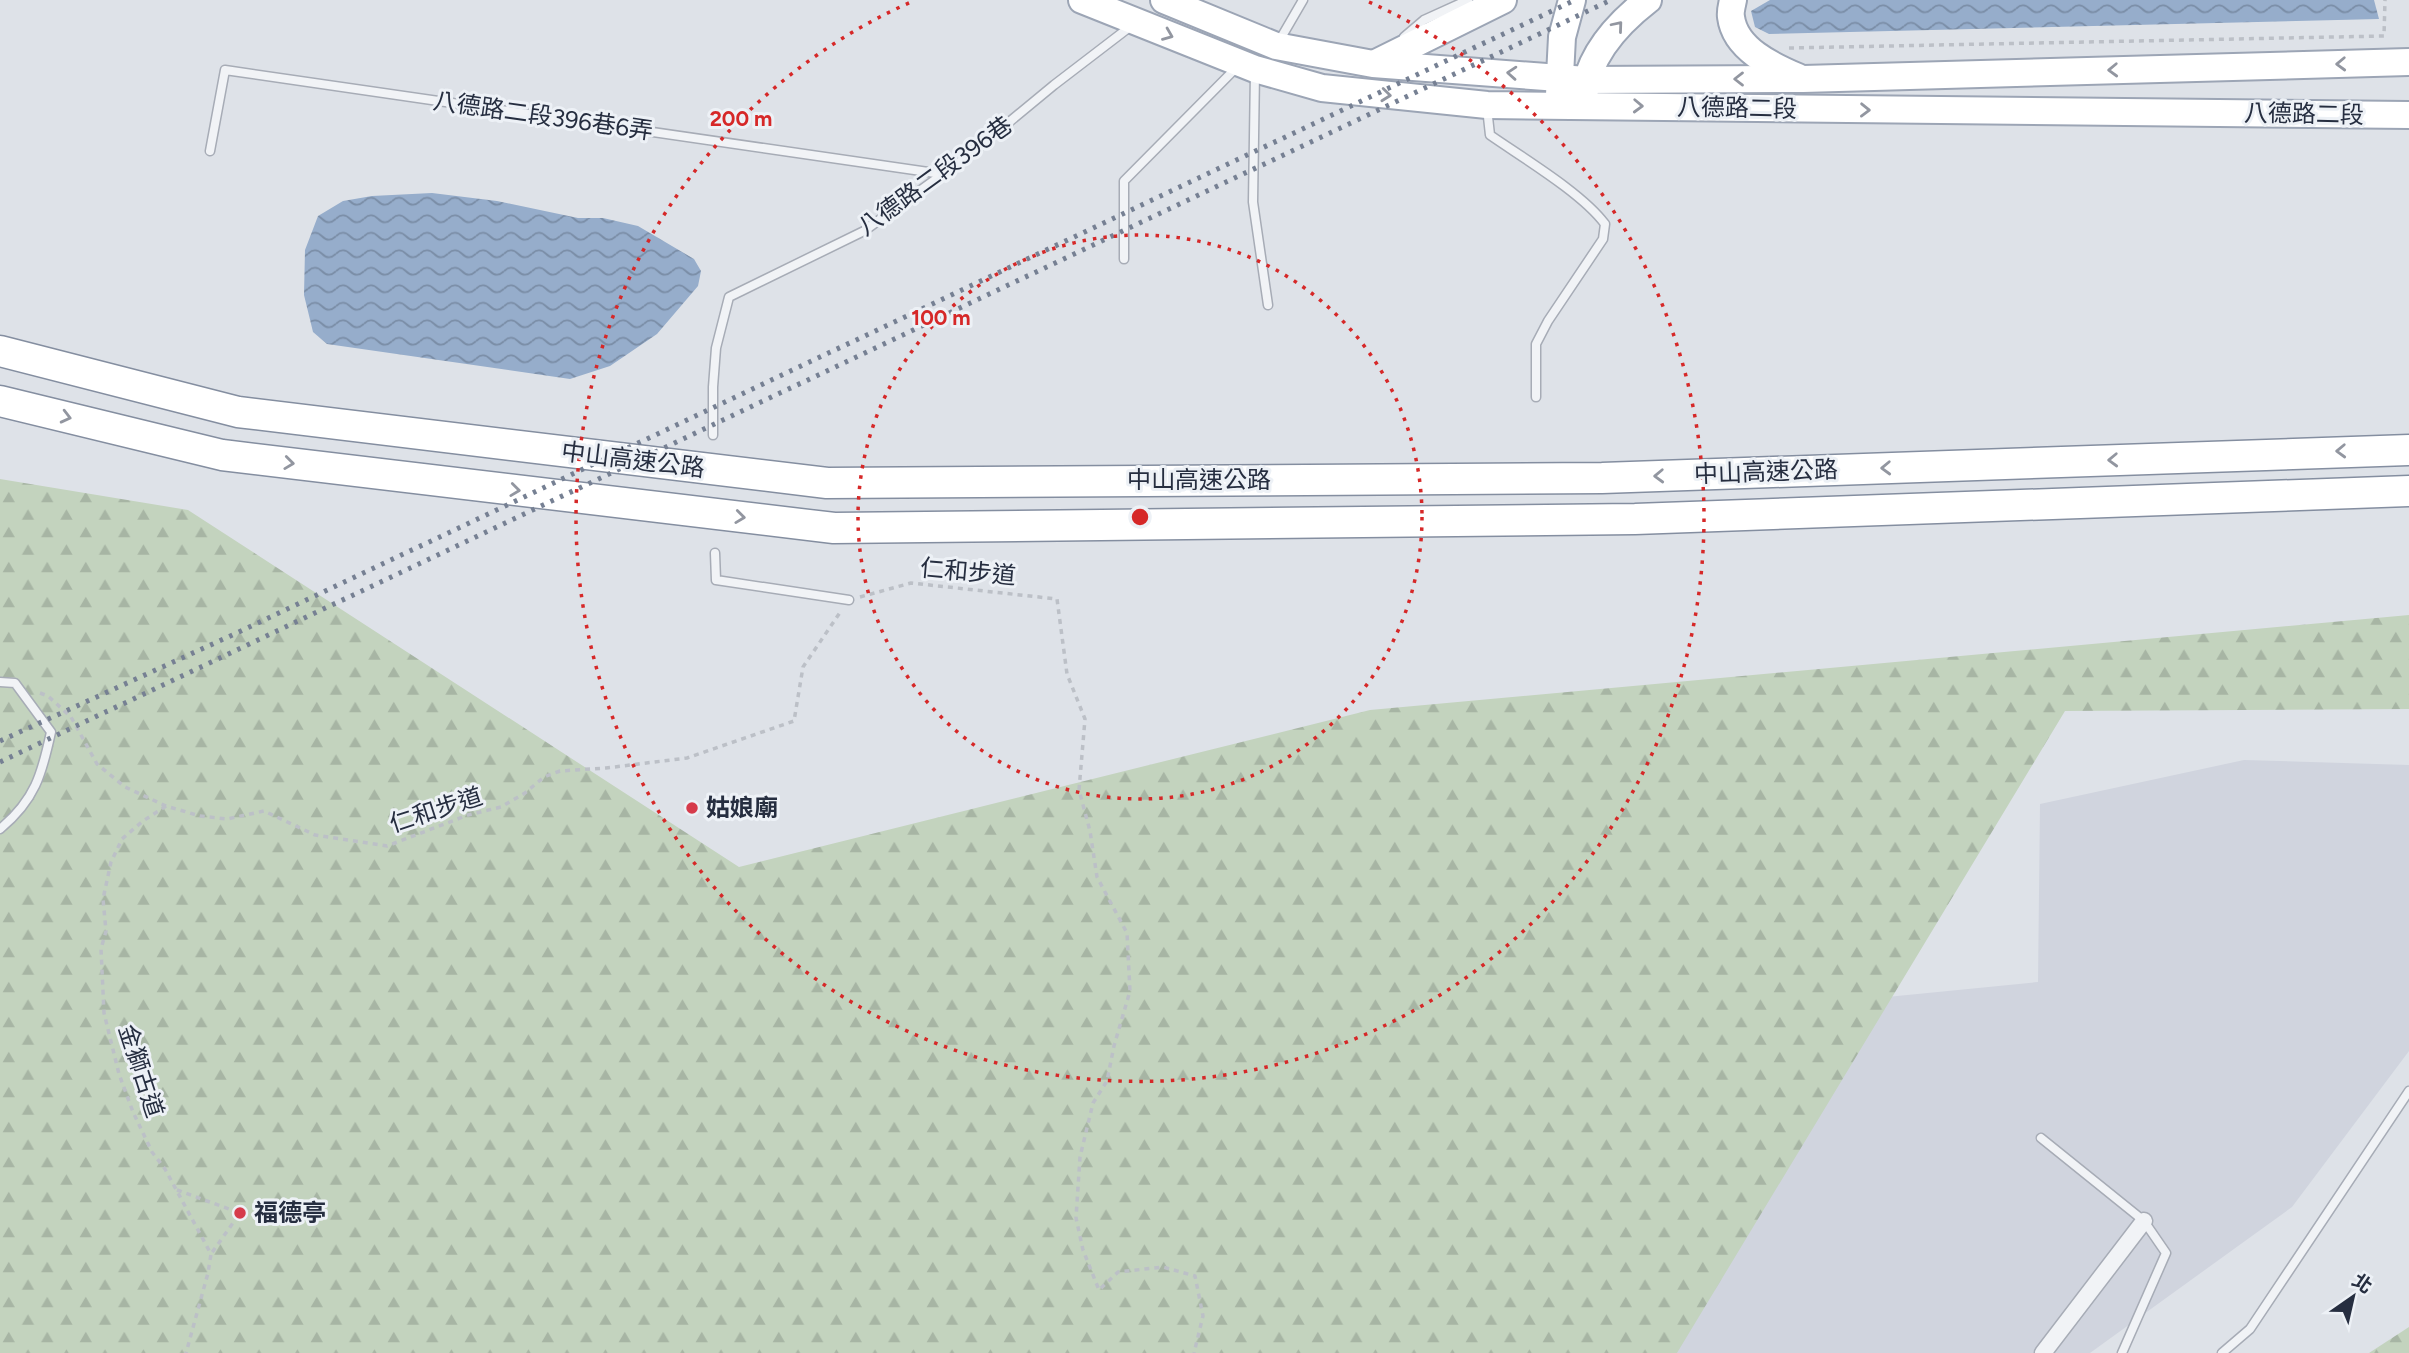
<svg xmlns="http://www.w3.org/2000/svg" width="2409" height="1353" font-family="Figtree,'Noto Sans TC',sans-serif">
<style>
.built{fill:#d0d4de}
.forest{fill:url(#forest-firs)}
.water{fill:url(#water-waves)}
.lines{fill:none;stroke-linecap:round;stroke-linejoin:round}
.service-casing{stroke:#a7acb6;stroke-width:11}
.minor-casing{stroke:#a7acb6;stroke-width:19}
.primary-casing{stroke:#9ca5b5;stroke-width:30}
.motorway-casing{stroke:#848ea0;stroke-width:33}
.path{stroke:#bcc0c7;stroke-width:3.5;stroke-dasharray:5 5;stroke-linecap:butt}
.service{stroke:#f1f3f6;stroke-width:8}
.minor{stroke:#f1f3f6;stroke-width:16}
.primary{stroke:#fff;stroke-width:26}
.motorway{stroke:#fff;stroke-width:30}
.rail{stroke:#768093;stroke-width:5;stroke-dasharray:3.5 7;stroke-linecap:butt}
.oneway{stroke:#9296a0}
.ring{fill:none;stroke:#d62828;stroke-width:3.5;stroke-dasharray:3.5 7}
.poi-dot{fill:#d63b4b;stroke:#edf1f6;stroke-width:2.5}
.labels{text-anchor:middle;stroke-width:6;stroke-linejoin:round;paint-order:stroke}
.street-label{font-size:24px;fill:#262e40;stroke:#edf1f6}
.poi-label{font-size:24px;font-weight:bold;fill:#262e40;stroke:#edf1f6;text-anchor:start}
.centre{fill:#d62828;stroke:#edf1f6;stroke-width:3.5}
.ring-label{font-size:21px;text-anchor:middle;font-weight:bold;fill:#d62828;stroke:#edf1f6;stroke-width:6;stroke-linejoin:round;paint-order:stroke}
</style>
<defs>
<pattern id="forest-firs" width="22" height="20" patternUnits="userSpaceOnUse" patternTransform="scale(1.75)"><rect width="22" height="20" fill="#c3d3be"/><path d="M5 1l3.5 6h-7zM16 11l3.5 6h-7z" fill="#a7b5a4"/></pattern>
<pattern id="water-waves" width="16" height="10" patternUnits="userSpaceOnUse" patternTransform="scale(1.75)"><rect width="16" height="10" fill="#96adcb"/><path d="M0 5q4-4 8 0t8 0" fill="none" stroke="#7a8da6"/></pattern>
</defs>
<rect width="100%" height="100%" fill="#dee2e8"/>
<!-- built -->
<polygon class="built" points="2244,760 2409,765 2409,1051 2292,1207 2090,1353 1613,1353 1766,1009 2038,982 2040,804"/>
<!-- forest -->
<g class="forest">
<polygon points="0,479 188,510 739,867 1370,710 2409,615 2409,709 2065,711 1677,1353 0,1353"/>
<polygon points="2409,1327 2409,1353 2369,1353"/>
</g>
<!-- water -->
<g class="water">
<polygon points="1770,0 2374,0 2379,19 1769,34 1755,27 1751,11"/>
<polygon points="432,193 497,201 578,218 603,218 638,226 694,259 701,271 698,286 657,334 610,366 570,379 327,344 313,332 304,295 305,250 318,216 343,201 372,196"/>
</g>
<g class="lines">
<defs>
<g id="service">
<polyline points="1404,37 1424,20 1468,0"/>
<polyline points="1278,43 1303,0"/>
<polyline points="1255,72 1253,202 1268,305"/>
<path d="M1487,108l3,27c33,23 92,58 115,89l-2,15 -55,82 -12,23v53"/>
<polyline points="210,151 225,70 942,174"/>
<polyline points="1124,259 1124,181 1238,66"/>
<polyline points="713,435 713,387 716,348 729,297 864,231 968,156 1054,85 1131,26"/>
<polyline points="715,553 716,580 849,600"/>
<path d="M0,682l15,1 36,49c-9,42 -16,68 -51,97"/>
<polyline points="2041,1138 2144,1221 2166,1253 2122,1353"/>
<polyline points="2222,1353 2250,1329 2409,1091"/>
</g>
<polyline id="minor" points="2043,1353 2144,1221"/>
<g id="primary">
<polyline points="1082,0 1255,69 1322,88 1487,105 2409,115"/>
<polyline points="1164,0 1276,46 1373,64 1586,80 1803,79 2409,62"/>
<path d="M1733,0c-1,5 -3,12 -2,17 4,32 41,49 67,60"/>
<polyline points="1376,63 1503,0"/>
<polyline points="1559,95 1562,37 1572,0"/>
<path d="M1584,96c4,-41 33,-72 64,-96"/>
</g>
<g id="motorway">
<polyline points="0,351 238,412 827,483 1602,478 2409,450"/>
<polyline points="0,401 222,455 834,528 1635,519 2409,491"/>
</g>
</defs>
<!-- service casing -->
<use href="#service" class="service-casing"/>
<!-- minor casing -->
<use href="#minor" class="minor-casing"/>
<!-- primary casing -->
<use href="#primary" class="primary-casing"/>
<!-- motorway casing -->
<use href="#motorway" class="motorway-casing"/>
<!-- path -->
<g class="path">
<polyline points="1789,48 2384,36 2385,0"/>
<polyline points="860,597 911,583 1057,599 1067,674 1085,719 1079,790 1090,831 1097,877 1127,933 1130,991 1114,1046 1107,1081 1093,1103 1080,1157 1076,1218 1083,1250 1099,1290 1118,1272 1163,1267 1195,1276 1203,1316 1194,1353"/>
<polyline points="40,693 48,696 71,717 97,764 125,787 166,806 200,816 227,819 264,811 315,835 387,846 468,815 501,807 525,793 544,777 560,771 606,768 687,758 794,721 803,667 841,611"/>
<polyline points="166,806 143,821 122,839 111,862 103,899 106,931 101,949 104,1013 119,1074 133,1112 152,1152 165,1169 211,1254 208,1273 186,1353"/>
<polyline points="177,1190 240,1213 211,1254"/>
</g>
<!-- service -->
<use href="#service" class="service"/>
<!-- minor -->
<use href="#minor" class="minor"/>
<!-- primary -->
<use href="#primary" class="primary"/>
<!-- motorway -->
<use href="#motorway" class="motorway"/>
<!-- rail -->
<g class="rail">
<polyline points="0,741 228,637 1575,0"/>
<polyline points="0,762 1611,0"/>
</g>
</g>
<!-- one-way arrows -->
<defs><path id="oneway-chevron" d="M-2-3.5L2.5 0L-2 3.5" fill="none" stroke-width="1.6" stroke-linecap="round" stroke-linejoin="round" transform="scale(1.75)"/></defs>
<g class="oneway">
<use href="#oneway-chevron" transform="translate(1618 26) rotate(-50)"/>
<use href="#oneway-chevron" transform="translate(1168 35) rotate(22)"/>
<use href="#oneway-chevron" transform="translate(2341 64) rotate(178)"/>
<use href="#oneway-chevron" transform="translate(2113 70) rotate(178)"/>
<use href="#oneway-chevron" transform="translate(1512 73) rotate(-176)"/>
<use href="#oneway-chevron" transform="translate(1739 79) rotate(180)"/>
<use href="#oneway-chevron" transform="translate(1386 95) rotate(6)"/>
<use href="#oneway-chevron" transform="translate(1638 106) rotate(2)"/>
<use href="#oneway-chevron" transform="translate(1865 110) rotate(1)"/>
<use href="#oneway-chevron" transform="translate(66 417) rotate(14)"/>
<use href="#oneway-chevron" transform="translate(2341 451) rotate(178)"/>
<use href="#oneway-chevron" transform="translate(2113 460) rotate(178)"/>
<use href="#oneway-chevron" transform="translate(289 463) rotate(7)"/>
<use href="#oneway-chevron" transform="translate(1886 468) rotate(178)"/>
<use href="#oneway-chevron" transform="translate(1659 476) rotate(178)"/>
<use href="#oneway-chevron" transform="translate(515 490) rotate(7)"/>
<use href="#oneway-chevron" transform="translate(740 517) rotate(7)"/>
</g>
<!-- distance rings -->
<g class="ring">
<circle cx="1140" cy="517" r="282"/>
<path d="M1369 2A564 564 0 1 1 911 2"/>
</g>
<!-- markers -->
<g class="poi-dot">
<circle cx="692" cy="808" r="7"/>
<circle cx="240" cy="1213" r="7"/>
</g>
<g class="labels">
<!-- street labels -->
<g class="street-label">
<text transform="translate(1737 108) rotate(1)" y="8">八德路二段</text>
<text transform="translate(2304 114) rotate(1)" y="8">八德路二段</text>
<text transform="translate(543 116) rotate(8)" y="8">八德路二段396巷6弄</text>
<text transform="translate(935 176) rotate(-36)" y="8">八德路二段396巷</text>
<text transform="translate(633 460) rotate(7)" y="8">中山高速公路</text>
<text transform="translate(1766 472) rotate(-2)" y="8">中山高速公路</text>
<text x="1199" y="488">中山高速公路</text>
<text transform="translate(968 572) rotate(5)" y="8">仁和步道</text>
<text transform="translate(436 810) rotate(-18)" y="8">仁和步道</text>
<text transform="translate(141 1071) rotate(72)" y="8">金獅古道</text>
</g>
<!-- poi labels -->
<g class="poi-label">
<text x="706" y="816">姑娘廟</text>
<text x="254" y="1221">福德亭</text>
</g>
</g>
<circle cx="1140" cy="517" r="10" class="centre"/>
<g class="ring-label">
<text x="741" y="126">200 m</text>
<text x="941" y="325">100 m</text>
</g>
<!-- north arrow -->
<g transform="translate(2353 1297) rotate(34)" stroke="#edf1f6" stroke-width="5" paint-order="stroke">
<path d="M0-5L12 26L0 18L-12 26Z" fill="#262e40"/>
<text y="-10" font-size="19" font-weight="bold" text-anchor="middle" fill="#262e40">北</text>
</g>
</svg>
